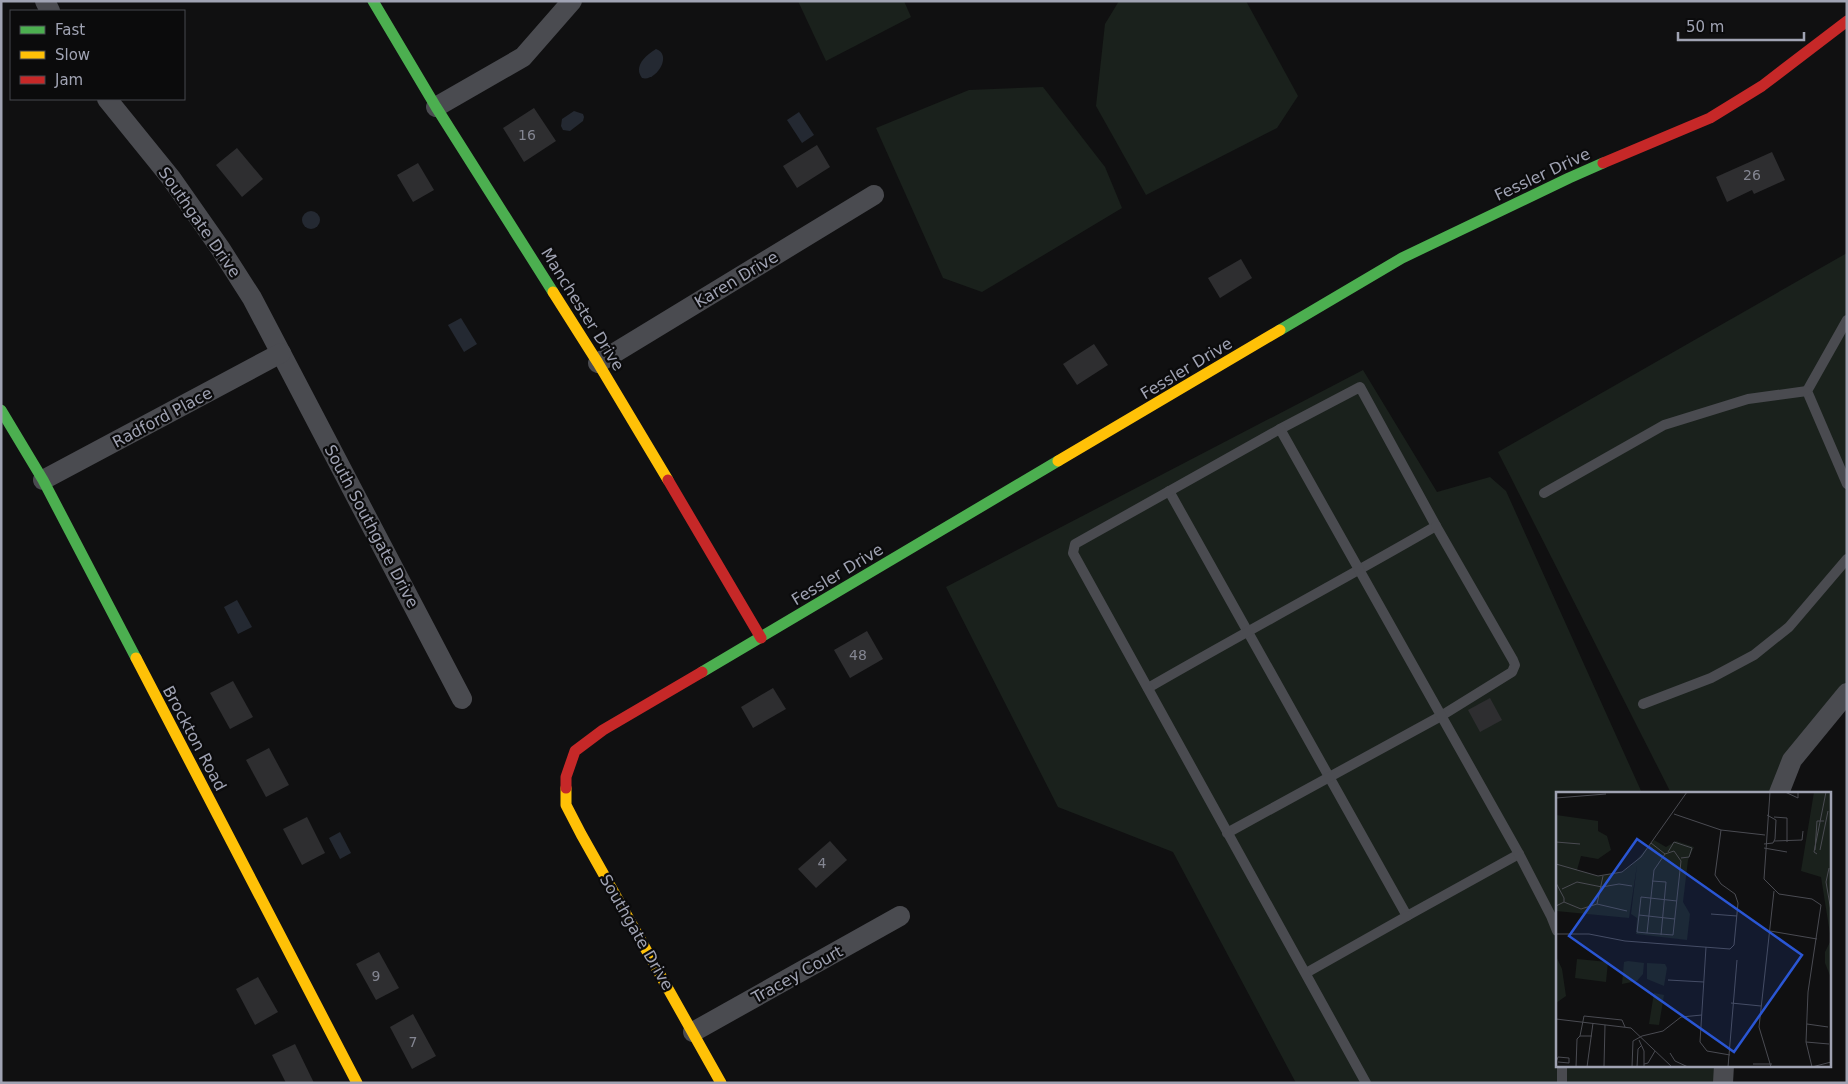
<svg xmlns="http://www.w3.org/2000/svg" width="1848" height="1084" font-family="'DejaVu Sans',sans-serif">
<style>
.green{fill:#1a211c}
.water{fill:#242932}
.building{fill:#2e2e30}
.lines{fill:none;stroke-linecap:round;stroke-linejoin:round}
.lane{stroke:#4a4b50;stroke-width:10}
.street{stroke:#4a4b50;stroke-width:20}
.fast{stroke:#4caf50;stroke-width:11}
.slow{stroke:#ffc107;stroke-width:11}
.jam{stroke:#c62828;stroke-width:11}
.labels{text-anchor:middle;stroke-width:4.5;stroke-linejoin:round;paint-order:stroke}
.number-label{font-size:14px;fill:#848692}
.street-label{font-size:16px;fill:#a0a3b3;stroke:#0b0b0c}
.inset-road{fill:none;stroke:#4a4b52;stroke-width:1}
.view{fill:#2a56d4;fill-opacity:0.15;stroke:#2a56d4;stroke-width:2.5}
.inset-edge{fill:none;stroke:#a0a3b3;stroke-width:2.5}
</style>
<rect width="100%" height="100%" fill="#101011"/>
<!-- green -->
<g class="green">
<polygon points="798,1 904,1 911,17 826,61"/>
<polygon points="1119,1 1246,1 1298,96 1277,128 1146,195 1096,106 1105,24"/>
<polygon points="1043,87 1105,167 1122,208 982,292 943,278 876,128 969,90"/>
<polygon points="1847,253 1847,693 1779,793 1671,793 1498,452"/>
<polygon points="1363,370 1437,492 1490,477 1506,491 1642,793 1557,793 1557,1065 1724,1065 1723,1083 1296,1083 1173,852 1058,807 946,587"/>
</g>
<!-- water -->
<g class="water">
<path d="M656,49c17,6 0,33 -14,29 -9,-12 4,-23 14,-29z"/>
<polygon points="574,111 583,114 584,117 583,121 570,131 563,130 561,126 562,119"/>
<polygon points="799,112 814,135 802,143 787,120"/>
<circle cx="311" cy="220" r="9"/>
<polygon points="461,318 477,344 464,352 448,325"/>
<polygon points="237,600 252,627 238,634 224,607"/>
<polygon points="340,832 351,853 340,859 329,838"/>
</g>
<!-- building -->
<g class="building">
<polygon points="534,108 556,141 524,162 503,128"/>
<polygon points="817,145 830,167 797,188 783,166"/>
<polygon points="237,148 263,179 242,197 216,165"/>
<polygon points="1772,152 1785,180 1754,194 1752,190 1727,202 1716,177"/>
<polygon points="418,163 434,190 413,202 397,175"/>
<polygon points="1241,259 1252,278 1220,298 1208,278"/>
<polygon points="1094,344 1108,365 1077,385 1063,364"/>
<polygon points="867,631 883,659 850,678 834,650"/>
<polygon points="233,681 253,717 230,729 210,693"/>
<polygon points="773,688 786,709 753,728 741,707"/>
<polygon points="1490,698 1502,720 1480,732 1468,710"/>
<polygon points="269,748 289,785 266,797 246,760"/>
<polygon points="307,817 325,853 302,865 283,829"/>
<polygon points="830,841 847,860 816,888 798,869"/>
<polygon points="379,952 399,988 376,1000 356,964"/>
<polygon points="258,977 278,1012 255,1025 236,989"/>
<polygon points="413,1014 436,1056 412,1069 390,1027"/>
<polygon points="295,1044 314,1083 286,1083 272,1055"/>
</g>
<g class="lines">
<!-- lane -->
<g class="lane">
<polyline points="1847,320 1807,391 1847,484"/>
<polyline points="1169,491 1407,916 1519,854"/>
<polyline points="1544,493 1664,425 1748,399 1807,391"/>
<path d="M1148,688c95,-55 193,-107 288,-162l-76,-139 -80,42"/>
<polyline points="1643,704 1711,678 1754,655 1789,627 1847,559"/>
<polyline points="1227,833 1441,716 1512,672 1515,665 1513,660 1436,526"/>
<polyline points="1306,973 1407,916"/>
<polyline points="1366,1083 1073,553 1075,544 1280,429 1519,854 1551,916 1557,931"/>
<polyline points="1562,1083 1562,1065"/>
</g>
<!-- street -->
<g class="street">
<polyline points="45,1 50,11"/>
<polyline points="107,99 171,178 220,248 252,298 462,699"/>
<polyline points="436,107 523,57 572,1"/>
<polyline points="598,363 874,195"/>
<polyline points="43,480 281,353"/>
<polyline points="1779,793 1792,760 1847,693"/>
<polyline points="693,1032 900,916"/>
<polyline points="1723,1083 1724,1065"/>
</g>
<!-- fast -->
<g class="fast">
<polyline points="373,1 436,107 553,292"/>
<polyline points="1280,330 1402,258 1569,178 1603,163"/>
<polyline points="1,410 43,480 136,658"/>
<polyline points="702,672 1058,461"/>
</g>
<!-- slow -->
<g class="slow">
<polyline points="553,292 598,363 668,480"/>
<polyline points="1058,461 1280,330"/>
<polyline points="136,658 357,1083"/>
<polyline points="566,788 566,805 581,834 721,1083"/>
</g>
<!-- jam -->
<g class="jam">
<polyline points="1603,163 1710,118 1762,86 1847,21"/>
<polyline points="668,480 761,638"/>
<polyline points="566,788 566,777 575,751 603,730 702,672"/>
</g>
</g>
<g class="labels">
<!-- number labels -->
<g class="number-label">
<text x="527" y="140">16</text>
<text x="1752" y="180">26</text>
<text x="858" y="660">48</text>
<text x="822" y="868">4</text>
<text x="376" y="981">9</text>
<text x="413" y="1047">7</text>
</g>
<!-- street labels -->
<g class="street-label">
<text transform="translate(1542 174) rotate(-25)" y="6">Fessler Drive</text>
<text transform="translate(200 222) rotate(55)" y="6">Southgate Drive</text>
<text transform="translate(736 279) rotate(-31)" y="6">Karen Drive</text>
<text transform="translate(583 309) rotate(58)" y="6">Manchester Drive</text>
<text transform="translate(1186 368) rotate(-31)" y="6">Fessler Drive</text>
<text transform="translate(162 417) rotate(-28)" y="6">Radford Place</text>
<text transform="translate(372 526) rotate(62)" y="6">South Southgate Drive</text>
<text transform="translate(837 574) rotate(-31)" y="6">Fessler Drive</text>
<text transform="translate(195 738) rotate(62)" y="6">Brockton Road</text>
<text transform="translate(637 932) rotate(60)" y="6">Southgate Drive</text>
<text transform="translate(797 974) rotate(-29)" y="6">Tracey Court</text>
</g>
</g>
<!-- overview -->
<g transform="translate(1556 792)">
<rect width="275" height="275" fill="#101011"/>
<path d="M258,0l17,1v185l-6,-15v-11l6,-12 -10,-63 -20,-6zM0,23l42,6v10l9,5 4,14 -13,9 -17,-3 -4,14 21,6 24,-4 10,-7 22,-25 12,7 10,-6 18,6 -6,13 -5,42 7,12 -3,26 -51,-6 1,-16 -6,-4 6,-49 -8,53 -73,-7zM0,164l6,13 4,27 -10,7zM21,167l31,3 -2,20 -31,-4zM72,169l16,2 -1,11 -6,7 -15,3 2,-22zM91,171l18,1 2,4 -3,18 -17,-7zM98,201l10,2 -5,30 -10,-1z" fill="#1a211c"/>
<path class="inset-road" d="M214,0l-6,87 15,15 33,5 9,6 -13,87 -2,50 6,25M229,0l13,6v-6M0,6l50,-4M118,22l47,16 44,5M218,25l13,1v24M218,49l28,-1 1,-9M0,50l24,2M95,51l14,11M208,52l9,-1 2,-4 1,-19 -9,-5M93,54l14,11M208,56l23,4M259,58l2,-29h7M264,58l8,-39M118,59l7,10 -8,74 -26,-2 7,-63 11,-16zM112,60l6,-10 18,6 -3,9 -8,1M261,62l-3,-2 12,-60M0,72l42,12 24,-4 19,-15 46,-65M273,76l-3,14 5,29M96,89l14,1 -5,53M0,91l8,15v4l-8,4M6,97l15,-7 25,5 17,-3 13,2M8,110l17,7 16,-5 6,-28M41,112l30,7M155,122l26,2M83,123l2,-18 36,4M214,139l47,8M91,141l-10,-1 2,-17 36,4M0,142h33l36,7 105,8 4,-4 4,-42 -3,-9 -14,-10 -6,-9 6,-45M150,155l-6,95 7,9 23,4M112,188l36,2M175,211l30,3M0,227l75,9 41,39M251,232l21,3M36,244h-12l4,-20 38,4 3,7M86,244l21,-5 18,-14 21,-2M83,248l5,11v16M250,250l23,2M114,261l5,8 13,6M0,270l2,-5 11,1v5l-11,-1M88,272l4,-1 7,-12M197,272h19M48,274l1,-41M20,275l1,-28 3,-3M31,275l6,-44M76,275l1,-26 9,-5M81,275l1,-18 4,-4M172,275l9,-107M215,275l-12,-40 15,-136M256,275l19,-5"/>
<path class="view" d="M81,47l165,116 -68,97 -165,-116z"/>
<rect width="275" height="275" class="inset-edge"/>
</g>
<!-- border -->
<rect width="1848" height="1084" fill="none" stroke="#a0a3b3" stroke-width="5"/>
<!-- legend -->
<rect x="10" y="10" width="175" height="90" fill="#0b0b0c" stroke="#47484f"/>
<rect x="20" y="26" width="25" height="8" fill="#4caf50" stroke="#47484f"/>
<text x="55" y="35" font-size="15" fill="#a0a3b3">Fast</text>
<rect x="20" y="51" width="25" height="8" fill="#ffc107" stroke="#47484f"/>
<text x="55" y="60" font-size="15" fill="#a0a3b3">Slow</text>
<rect x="20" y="76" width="25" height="8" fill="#c62828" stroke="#47484f"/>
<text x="55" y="85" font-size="15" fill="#a0a3b3">Jam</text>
<!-- scale -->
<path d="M1678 32v8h126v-8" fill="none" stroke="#a0a3b3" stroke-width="2.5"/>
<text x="1686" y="32" font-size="15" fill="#a0a3b3" stroke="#0b0b0c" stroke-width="4" paint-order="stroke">50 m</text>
</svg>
